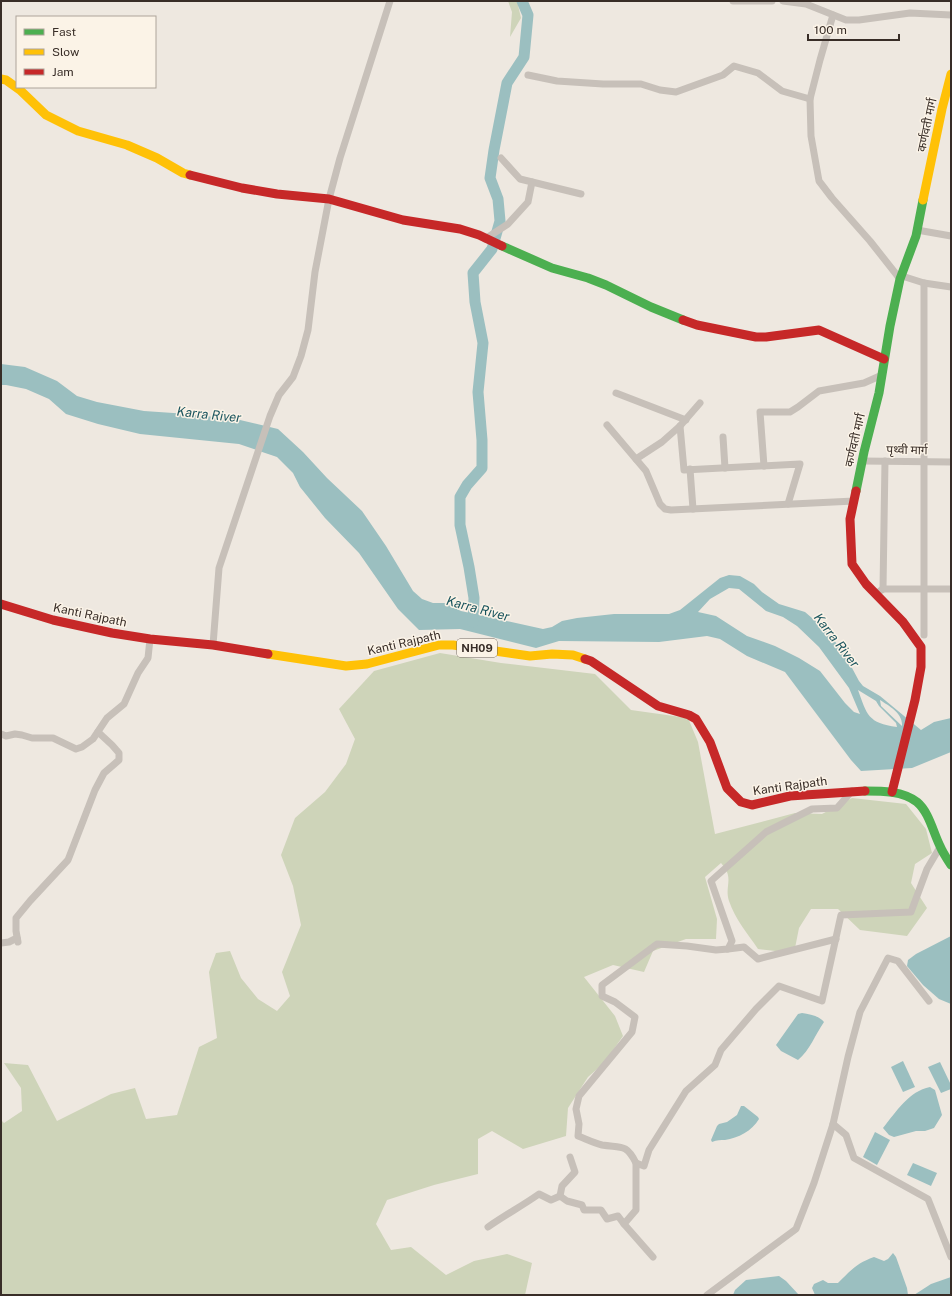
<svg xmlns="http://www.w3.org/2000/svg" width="952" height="1296" font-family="'Public Sans','Noto Sans Devanagari',sans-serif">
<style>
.green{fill:#ced4b9}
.water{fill:#9bbfc0;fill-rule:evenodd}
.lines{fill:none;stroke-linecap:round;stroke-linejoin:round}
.river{stroke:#9bbfc0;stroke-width:11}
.street{stroke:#c7c0b9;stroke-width:7}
.fast{stroke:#4caf50;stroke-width:9}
.slow{stroke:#ffc107;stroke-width:9}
.jam{stroke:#c62828;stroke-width:9}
.labels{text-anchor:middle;stroke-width:3;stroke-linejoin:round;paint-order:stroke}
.shield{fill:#fbf3e7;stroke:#726861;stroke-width:1}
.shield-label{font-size:11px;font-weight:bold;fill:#382d27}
.street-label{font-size:12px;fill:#382d27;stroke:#fbf3e7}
.water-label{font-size:13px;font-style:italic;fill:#19545d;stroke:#fbf3e7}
</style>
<rect width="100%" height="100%" fill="#eee8e0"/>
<!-- green -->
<g class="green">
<polygon points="508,1 517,1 521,18 510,37 512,12"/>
<path d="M440,653l61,10 94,11 36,36 57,8 10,24 17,92 80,-21 27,1 30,-16 54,6 20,25 6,24 -17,11 -4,19 16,25 -20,28 -47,-6 -22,-21h-27l-12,19 -5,25 -36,-4c-10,-15 -23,-30 -29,-48 -5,-15 6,-23 -8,-38l-16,14 12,42 -1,20h-30l-33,12 -9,21 -31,-7 -29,12 31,39 8,20 -19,27 -16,14 -20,31 -2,28 -43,13 -31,-18 -14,8v35l-44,11 -47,15 -11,24 15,26 20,-3 35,28 28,-14 33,-7 25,9 -7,32h-524v-175l3,3 18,-12 -1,-23 -17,-25 24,2 29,56 54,-27 24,-6 11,31 31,-4 22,-68 18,-9 -8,-66 7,-19 14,-2 11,27 17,21 19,12 13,-15 -8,-24 19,-47 -8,-39 -12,-31 14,-37 30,-26 21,-28 9,-25 -16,-30 35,-38z"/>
</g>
<!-- water -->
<g class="water">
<path d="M1,364l24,3 32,14 20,15 20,6 47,9 44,3 52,6 38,9 25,23 24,26 35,33 24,35 27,45 9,8 11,4h11l17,8 82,18 9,-2 10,-6 15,-3 37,-4h55l11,-4 40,-32 9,-3 11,1 14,8 8,8 17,12 26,8 21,18 18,23 15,28 4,5 17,10 41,34 13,-8 17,-4v34l-39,16 -51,3 -10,-11 -66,-88 -38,-16 -27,-17 -13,-3 -48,6 -100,-1 -23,7 -76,-19 -41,1 -21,-21 -39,-56 -34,-35 -25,-31 -7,-14 -16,-16 -38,-13 -99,-10 -42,-10 -32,-10 -17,-15 -23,-10 -20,-4h-5zM729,588l10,1 27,22 17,6 14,9 22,21 30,41 11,26 -6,-2 -9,-9 -25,-32 -21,-13 -24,-12 -28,-10 -31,-20 -18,-4 12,-13zM858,690l18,11 3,5 17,17 1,4c-29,-4 -30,-12 -39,-37zM880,700c9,6 23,13 22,26l-21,-20z"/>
<polygon points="951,936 951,1004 939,999 923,985 907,966 908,960 916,954"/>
<path d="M802,1013c8,1 17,3 22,9 -9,13 -14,28 -26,38l-17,-9 -5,-6 22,-31z"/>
<polygon points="903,1061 915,1087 903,1092 891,1067"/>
<polygon points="940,1062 951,1085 951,1089 941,1093 928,1067"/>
<path d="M930,1087l5,3 7,25 -8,13 -9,3h-9l-22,6 -5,-2 -6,-7c13,-16 26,-37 47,-41z"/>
<path d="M741,1106h3l14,11 1,2c-7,12 -21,19 -34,21 -4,0 -8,0 -13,2l-1,-2 6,-14 2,-2 8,-2 10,-7z"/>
<polygon points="875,1132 890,1140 877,1165 863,1157"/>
<polygon points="913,1163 937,1173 931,1186 907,1175"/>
<path d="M893,1253l3,4 11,31 1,7h-93l-3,-7 2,-4 9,-4 5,3h10c13,-13 19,-20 36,-26l10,4 4,-2z"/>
<polygon points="779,1276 786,1281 799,1295 733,1295 735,1290 746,1280"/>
<polygon points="951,1277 951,1295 914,1295 931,1284"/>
</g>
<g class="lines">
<!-- river -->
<polyline class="river" points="473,622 474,598 469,567 460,525 460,497 467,485 482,468 482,440 478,392 483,343 475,302 473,273 492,249 500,221 498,199 490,178 494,150 507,83 524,57 528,15 522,1"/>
<!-- street -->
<g class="street">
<polyline points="733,1 772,1"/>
<polyline points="783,1 806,4 846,20 859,20 910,13 951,15"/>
<polyline points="833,15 820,60 810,99 811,136 819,181 832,198 870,241 900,279"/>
<polyline points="528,75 557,81 603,84 641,84 660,90 676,92 723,75 734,66 758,73 782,91 810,99"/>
<polyline points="501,158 520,179 581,194"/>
<polyline points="917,230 951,236"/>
<polyline points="485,239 508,224 528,202 532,182"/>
<polyline points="902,276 924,283 951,287"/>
<polyline points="616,393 686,420"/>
<polyline points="607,425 646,471 660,504 665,509 671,510 854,501"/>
<polyline points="680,426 684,470 800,464 788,504"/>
<polyline points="723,437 725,468"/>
<polyline points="636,459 662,442 680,426 700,403"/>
<polyline points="862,461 951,462"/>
<polyline points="764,466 760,412 790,412 798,407 819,391 864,383 882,375"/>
<polyline points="690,469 693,509"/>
<polyline points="883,589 885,461"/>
<polyline points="880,591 883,589 951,589"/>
<polyline points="924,635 924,283"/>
<polyline points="213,645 219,568 270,416 279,395 293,377 301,356 308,330 315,272 329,199 340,158 390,1"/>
<polyline points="1,734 6,736 15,734 22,735 32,738 53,738 76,749 82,747 93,739 107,718 124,704 138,673 148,658 150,639"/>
<polyline points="18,942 16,931 16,918 30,901 68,860 95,790 104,773 119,760 119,753 112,745 98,732"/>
<polyline points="1,943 9,942 17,938"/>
<polyline points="728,949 744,947 758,959 836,939"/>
<polyline points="833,1124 846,1135 854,1158 928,1199 951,1257"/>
<path d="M636,1163c-10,-20 -15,-15 -34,-18 -8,-2 -16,-6 -24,-9l1,-12 -3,-15 3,-13 53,-64 3,-15 -20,-15 -13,-6v-11l55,-41 30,2 29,4 12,-1 4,-8 -21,-60 55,-49 46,-23 25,-1 15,-17"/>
<polyline points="560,1196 562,1186 575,1172 570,1157"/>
<path d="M488,1227c17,-12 34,-21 51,-33l12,6 9,-4 7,5 15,4 2,5h17l6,9 11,-3 6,8"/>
<polyline points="653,1257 624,1224 636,1210 636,1163 644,1166 649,1150 686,1091 715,1065 721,1050 756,1009 779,986 822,1001 841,915 911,912 927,869 940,847"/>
<polyline points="707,1295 796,1229 814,1183 833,1124 848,1057 860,1012 888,958 898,961 929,1001"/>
</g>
<!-- fast -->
<g class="fast">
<polyline points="502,246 552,268 588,278 606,285 651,307 683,320"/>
<polyline points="856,491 864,452 879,393 890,326 900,279 916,236 923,200"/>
<path d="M865,791c17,0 38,0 52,11 12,10 16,30 23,44 3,7 7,13 11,19"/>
</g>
<!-- slow -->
<g class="slow">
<polyline points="1,79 6,80 20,90 46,115 78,131 127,145 157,158 183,173 190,175"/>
<polyline points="923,200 942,109 951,74"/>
<polyline points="268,654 346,666 367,664 439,645 453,645 530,656 552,654 573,655 585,659"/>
</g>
<!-- jam -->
<g class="jam">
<polyline points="190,175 242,188 277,194 329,199 403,220 460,229 479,235 502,246"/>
<polyline points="683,320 697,325 756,337 766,337 819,330 884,359"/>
<polyline points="856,491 850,519 852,564 866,584 903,622 921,647 921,667 915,700 892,792"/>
<polyline points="1,604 53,620 112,633 150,639 213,645 268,654"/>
<polyline points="585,659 591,661 658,706 689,715 696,719 710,742 727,788 741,802 752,805 790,796 865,791"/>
</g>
</g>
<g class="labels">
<!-- shield labels -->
<rect class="shield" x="457" y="639" width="40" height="18" rx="3"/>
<g class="shield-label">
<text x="477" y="652">NH09</text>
</g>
<!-- street labels -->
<g class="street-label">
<text transform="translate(927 125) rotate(-78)" y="4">कर्णवती मार्ग</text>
<text transform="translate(855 440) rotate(-77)" y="4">कर्णवती मार्ग</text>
<text transform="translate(907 450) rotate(1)" y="4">पृथ्वी मार्ग</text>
<text transform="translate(90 615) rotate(12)" y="4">Kanti Rajpath</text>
<text transform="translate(404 643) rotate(-13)" y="4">Kanti Rajpath</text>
<text transform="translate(790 786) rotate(-8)" y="4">Kanti Rajpath</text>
</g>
<!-- water labels -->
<g class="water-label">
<text transform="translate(209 414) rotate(6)" y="5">Karra River</text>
<text transform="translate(478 608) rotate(15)" y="5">Karra River</text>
<text transform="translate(837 640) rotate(52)" y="5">Karra River</text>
</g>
</g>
<!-- border -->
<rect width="952" height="1296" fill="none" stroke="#382d27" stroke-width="4"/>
<!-- legend -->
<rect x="16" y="16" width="140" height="72" fill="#fbf3e7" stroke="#ada49a"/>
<rect x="24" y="29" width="20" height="6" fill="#4caf50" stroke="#ada49a"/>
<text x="52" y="36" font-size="12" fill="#382d27">Fast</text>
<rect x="24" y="49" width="20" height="6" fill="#ffc107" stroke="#ada49a"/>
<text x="52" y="56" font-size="12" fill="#382d27">Slow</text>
<rect x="24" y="69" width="20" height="6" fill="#c62828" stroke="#ada49a"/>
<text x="52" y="76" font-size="12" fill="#382d27">Jam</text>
<!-- scale -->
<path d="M808 34v6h91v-6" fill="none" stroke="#382d27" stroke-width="2"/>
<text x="814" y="34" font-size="12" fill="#382d27" stroke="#fbf3e7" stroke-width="3" paint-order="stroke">100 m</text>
</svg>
